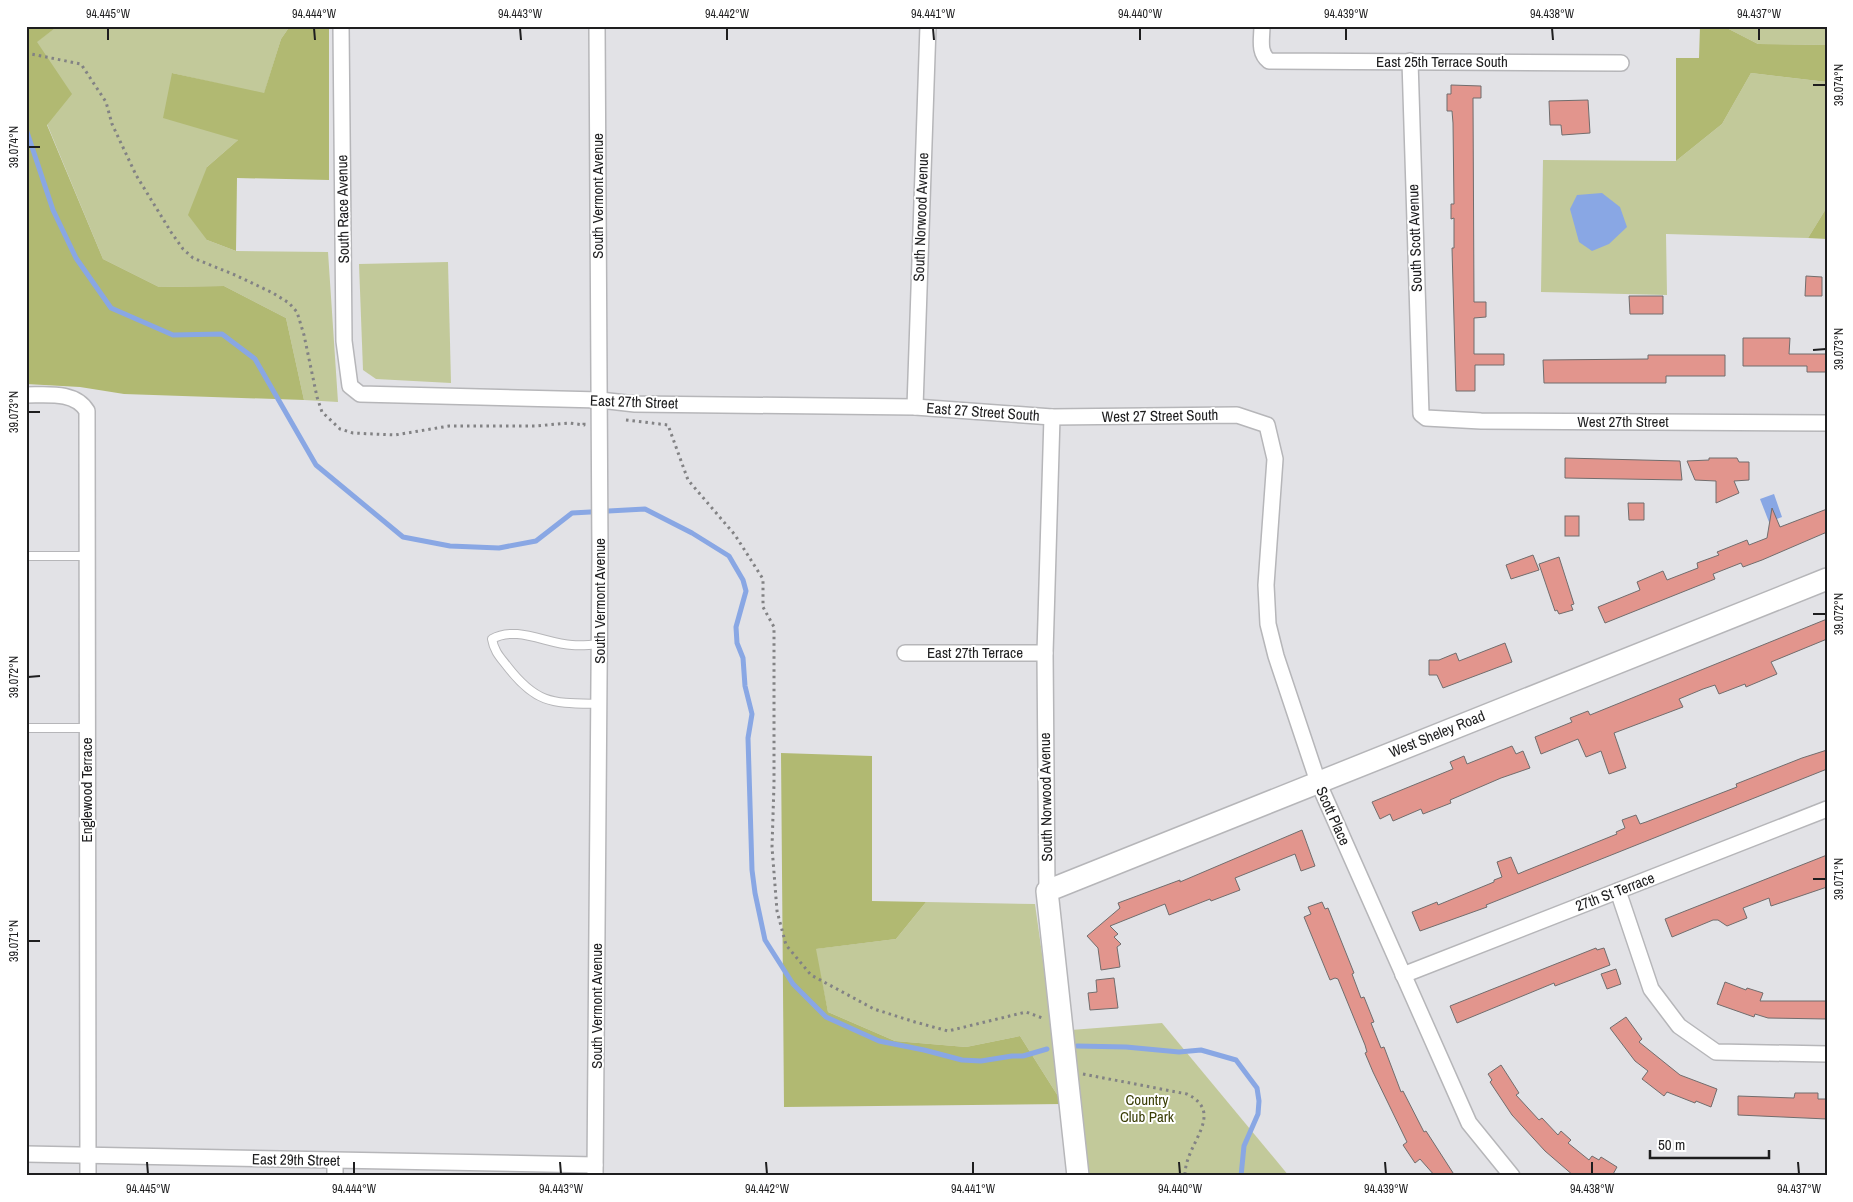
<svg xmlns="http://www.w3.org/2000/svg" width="1853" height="1202" font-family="'Archivo Narrow',sans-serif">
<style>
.green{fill:#c2c99a}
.forest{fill:#b1b972}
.water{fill:#89a7e4}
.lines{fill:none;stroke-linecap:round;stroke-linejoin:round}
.stream{stroke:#89a7e4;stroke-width:5}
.building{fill:#e2958d;stroke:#716d6d}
.lane-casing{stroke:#b6b6b9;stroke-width:10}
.street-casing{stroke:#b6b6b9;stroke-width:18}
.secondary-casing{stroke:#b6b6b9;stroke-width:24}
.path{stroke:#828284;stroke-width:3;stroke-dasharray:2.5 4;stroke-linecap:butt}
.lane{stroke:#fff;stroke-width:8}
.street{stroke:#fff;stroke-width:15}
.secondary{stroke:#fff;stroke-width:21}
.ticks{fill:none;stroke:#1e1e1f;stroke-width:2}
.labels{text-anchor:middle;stroke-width:4;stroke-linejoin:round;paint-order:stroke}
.street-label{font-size:15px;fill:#1e1e1f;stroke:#fff}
.park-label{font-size:15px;fill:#393d04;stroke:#fff}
.neatline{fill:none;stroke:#1e1e1f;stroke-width:2}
.ticks-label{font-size:12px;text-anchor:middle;fill:#1e1e1f}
</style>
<rect width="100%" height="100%" fill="#e2e2e6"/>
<!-- green -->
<g class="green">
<polygon points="58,26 290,26 281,39 264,94 172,73 238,140 207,167 207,240 236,251 328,252 338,402 304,400 286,318 224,286 159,287 103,259 47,124 36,42"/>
<polygon points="1723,26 1827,26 1827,45 1758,44"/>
<polygon points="1751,73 1827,82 1827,207 1808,238 1666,234 1667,295 1541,292 1543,160 1676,161 1722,124"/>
<polygon points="448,262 451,383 376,379 363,370 359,264"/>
<polygon points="926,902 1035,904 1063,1104 1020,1036 966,1047 895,1041 828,1012 815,949 896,939"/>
<polygon points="1162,1023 1289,1176 1087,1176 1071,1030"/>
</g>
<!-- forest -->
<g class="forest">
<polygon points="26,26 58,26 37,42 72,94 47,125 103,259 159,287 224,286 286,318 304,400 124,394 80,387 26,384"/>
<polygon points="290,26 329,26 329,180 237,178 236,251 207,240 188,215 207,167 238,140 163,118 172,73 264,93 281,39"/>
<polygon points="1700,26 1723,26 1758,44 1827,45 1827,82 1751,73 1722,124 1676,161 1676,58 1699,58"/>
<polygon points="1827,207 1827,239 1808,238"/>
<polygon points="781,753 872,756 872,901 926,902 896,939 816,949 828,1012 895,1041 966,1047 1020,1036 1063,1104 784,1107"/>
</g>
<!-- water -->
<g class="water">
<polygon points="1602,193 1620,207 1627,227 1609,244 1592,251 1579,242 1570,209 1577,195"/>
<polygon points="1774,494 1782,517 1769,522 1760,499"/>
</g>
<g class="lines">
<!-- stream -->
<g class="stream">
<polyline points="26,129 53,210 76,258 111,308 173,335 222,334 255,359 316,465 403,537 450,546 499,548 536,541 572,513 645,509 692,533 729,556 743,580 746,591 736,627 737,643 743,658 745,686 752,714 748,738 752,870 755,893 765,940 793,984 826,1017 879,1041 924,1050 962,1060 981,1061 1012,1056 1023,1056 1047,1049"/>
<polyline points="1077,1046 1126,1047 1179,1052 1201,1050 1236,1060 1257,1088 1259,1101 1258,1114 1244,1146 1241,1176"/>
</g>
</g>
<!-- building -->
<g class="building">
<polygon points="1451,85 1481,86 1481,98 1473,98 1474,302 1486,302 1486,317 1474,318 1474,354 1504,354 1504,365 1475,365 1475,391 1456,391 1452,248 1454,248 1454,218 1451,219 1451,204 1454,204 1453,123 1452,111 1447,111 1447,94 1451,94"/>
<polygon points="1588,100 1590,133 1562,135 1561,125 1550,125 1549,101"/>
<polygon points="1806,276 1822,277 1822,296 1805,296"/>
<polygon points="1629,296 1663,296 1663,314 1630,314"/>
<polygon points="1743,338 1790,338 1789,354 1827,354 1827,372 1807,372 1807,366 1743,366"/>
<polygon points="1648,355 1725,355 1725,376 1666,376 1666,383 1544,383 1543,360 1648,359"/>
<polygon points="1565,458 1680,461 1682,480 1565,478"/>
<polygon points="1709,458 1737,458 1739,462 1749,462 1749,480 1734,481 1739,493 1716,503 1716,481 1695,480 1687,461 1709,460"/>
<polygon points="1628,503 1644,503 1644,520 1629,520"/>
<polygon points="1772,508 1780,527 1827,509 1827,532 1762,560 1743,567 1741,563 1713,574 1715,579 1605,623 1598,607 1640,590 1637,582 1663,571 1667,580 1698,568 1697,563 1719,555 1717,552 1747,540 1749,545 1767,538"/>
<rect x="1565" y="516" width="14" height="20"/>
<polygon points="1533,555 1539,570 1511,579 1506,565"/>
<polygon points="1559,557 1574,604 1571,605 1573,610 1559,614 1557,610 1555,611 1539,564"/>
<polygon points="1827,619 1827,639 1771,662 1777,674 1746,687 1745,684 1719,694 1715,685 1703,689 1679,699 1683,707 1614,733 1626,768 1609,774 1601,751 1586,757 1578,739 1541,754 1535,737 1572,722 1570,718 1588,711 1590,715"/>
<polygon points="1505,643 1512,662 1443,688 1437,675 1429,675 1429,660 1439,660 1456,653 1459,661"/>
<polygon points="1512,746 1516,754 1523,751 1530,768 1501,778 1450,800 1451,803 1423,814 1421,809 1393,821 1390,814 1380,819 1372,802 1453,769 1450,762 1464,756 1467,764"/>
<polygon points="1827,750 1827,769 1486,905 1487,907 1420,931 1412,912 1437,902 1438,905 1494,882 1494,880 1502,877 1497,862 1511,857 1518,874 1525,871 1617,834 1616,832 1625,828 1622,820 1636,815 1640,824 1646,822 1737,787 1736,784 1802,758"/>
<polygon points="1302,830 1315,866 1301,871 1295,854 1235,878 1240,890 1211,901 1210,899 1169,915 1165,904 1110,926 1118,934 1114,937 1121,944 1117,947 1120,967 1101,970 1098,948 1087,936 1120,908 1118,903 1180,880 1180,882"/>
<polygon points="1827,855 1827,887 1771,906 1769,898 1743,908 1747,918 1727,926 1718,920 1713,920 1672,937 1665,919"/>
<polygon points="1322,902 1325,909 1328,908 1354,973 1352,974 1361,998 1364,997 1374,1022 1371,1023 1381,1048 1384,1047 1401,1092 1403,1091 1424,1132 1426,1131 1455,1176 1435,1176 1420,1159 1415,1163 1403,1145 1407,1142 1373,1072 1365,1053 1367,1052 1365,1045 1338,979 1335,978 1330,980 1304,917 1311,914 1308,907"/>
<polygon points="1596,948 1597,950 1604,948 1610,965 1555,986 1554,983 1457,1023 1450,1006"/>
<polygon points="1616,969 1621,984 1607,989 1601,974"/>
<polygon points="1114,978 1118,1008 1090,1010 1088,993 1097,992 1096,980"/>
<polygon points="1725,982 1746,990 1747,988 1763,993 1760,1001 1827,1001 1827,1019 1768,1018 1755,1014 1754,1017 1717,1004"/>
<polygon points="1626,1017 1642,1039 1639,1042 1680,1075 1717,1089 1711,1107 1696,1101 1695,1103 1667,1092 1664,1096 1642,1079 1648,1071 1635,1061 1610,1028"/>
<polygon points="1501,1065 1519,1093 1516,1095 1539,1120 1542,1118 1558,1135 1561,1131 1571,1140 1568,1143 1589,1160 1592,1156 1599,1160 1601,1157 1617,1167 1612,1176 1574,1176 1545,1151 1512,1115 1490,1082 1492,1080 1488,1074"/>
<polygon points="1795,1093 1818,1093 1818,1099 1827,1099 1827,1119 1738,1115 1738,1096 1794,1098"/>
</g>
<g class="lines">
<defs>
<g id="lane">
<polyline points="26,556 87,556"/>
<path d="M599,704c-46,-1 -62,1 -92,-38 -7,-9 -13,-15 -15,-27 24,-14 55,5 80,6 9,1 19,0 28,-1"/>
<polyline points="26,728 87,728"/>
</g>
<g id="street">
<polyline points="341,26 344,341 350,386 360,394 600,400 635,404 915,407 1052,417 1237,415 1267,425 1275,459 1266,585 1268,624 1276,656 1318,782 1469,1123 1512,1176"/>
<path d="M1262,26c0,13 -4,26 7,35l352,2"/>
<polyline points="1410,61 1421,414 1426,418 1481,421 1827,423"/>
<path d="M26,395c21,0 49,-4 61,16l1,765"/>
<polyline points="915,407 928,26"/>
<polyline points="905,653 1045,653"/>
<polyline points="1047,891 1045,653 1052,417"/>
<polyline points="1618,891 1651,989 1679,1026 1716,1052 1827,1054"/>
<polyline points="1403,975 1827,809"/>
<polyline points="26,1154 595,1165"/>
<polyline points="335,1161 335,1176"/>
<polyline points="595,1176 600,555 597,26"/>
</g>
<polyline id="secondary" points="1078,1176 1047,891 1827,579"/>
</defs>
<!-- lane casing -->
<use href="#lane" class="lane-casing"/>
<!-- street casing -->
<use href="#street" class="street-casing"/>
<!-- secondary casing -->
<use href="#secondary" class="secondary-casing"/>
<!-- path -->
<g class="path">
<polyline points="26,53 81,64 106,102 112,124 136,175 171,232 183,249 193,258 235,275 273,293 289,303 297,312 304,335 317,397 322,412 340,429 353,433 395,435 449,426 535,426 569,423 584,425 584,422"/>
<polyline points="626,420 668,425 688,480 735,535 763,579 763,607 774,627 774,784 772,847 777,911 786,945 811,975 874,1009 915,1022 948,1031 1026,1012 1045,1019"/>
<path d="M1083,1074l104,20c40,20 -3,50 -2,82"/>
</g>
<!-- lane -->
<use href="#lane" class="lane"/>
<!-- street -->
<use href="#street" class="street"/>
<!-- secondary -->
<use href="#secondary" class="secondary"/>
</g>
<!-- ticks -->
<path class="ticks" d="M108,28v12M314,28l1,12M520,28l1,12M727,28v12M933,28l1,12M1140,28v12M1346,28v12M1552,28l1,12M1759,28v12M1813,85h13M28,147h12M1813,350l13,-1M28,412h12M1813,614h13M28,677l12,-1M1813,879h13M28,941h12M147,1162l1,12M354,1162v12M560,1162l1,12M766,1162l1,12M973,1162v12M1179,1162l1,12M1385,1162l1,12M1592,1162v12M1798,1162l1,12"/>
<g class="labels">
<!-- street labels -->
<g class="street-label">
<text x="1442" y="67">East 25th Terrace South</text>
<text transform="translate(598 196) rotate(-90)" y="5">South Vermont Avenue</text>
<text transform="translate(343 209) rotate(-91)" y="5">South Race Avenue</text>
<text transform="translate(921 217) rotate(-88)" y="5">South Norwood Avenue</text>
<text transform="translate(1415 238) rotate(-92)" y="5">South Scott Avenue</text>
<text transform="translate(634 402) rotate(2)" y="5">East 27th Street</text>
<text transform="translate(983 412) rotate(4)" y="5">East 27 Street South</text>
<text transform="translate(1160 416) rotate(-1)" y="5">West 27 Street South</text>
<text x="1623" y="427">West 27th Street</text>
<text transform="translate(600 601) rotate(-90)" y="5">South Vermont Avenue</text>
<text x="975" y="658">East 27th Terrace</text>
<text transform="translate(1437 734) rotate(-22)" y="5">West Sheley Road</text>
<text transform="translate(87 790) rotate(-90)" y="5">Englewood Terrace</text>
<text transform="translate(1046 797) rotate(-91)" y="5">South Norwood Avenue</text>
<text transform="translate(1333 816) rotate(66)" y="5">Scott Place</text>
<text transform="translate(1615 892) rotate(-21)" y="5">27th St Terrace</text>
<text transform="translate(597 1006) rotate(-90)" y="5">South Vermont Avenue</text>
<text transform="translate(296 1160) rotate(1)" y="5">East 29th Street</text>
</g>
<!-- park labels -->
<g class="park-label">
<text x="1147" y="1105">Country<tspan x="1147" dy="17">Club Park</tspan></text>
</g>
</g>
<!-- border -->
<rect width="1853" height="1202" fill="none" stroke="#ffffff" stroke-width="55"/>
<!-- scale -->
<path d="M1650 1150v8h119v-8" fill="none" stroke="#1e1e1f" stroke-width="2.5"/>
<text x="1658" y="1150" font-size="15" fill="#1e1e1f" stroke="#ffffff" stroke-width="4" paint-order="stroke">50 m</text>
<rect x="28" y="28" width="1798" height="1146" class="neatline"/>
<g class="ticks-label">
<text x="108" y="18">94.445°W</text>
<text x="314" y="18">94.444°W</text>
<text x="520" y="18">94.443°W</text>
<text x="727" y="18">94.442°W</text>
<text x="933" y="18">94.441°W</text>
<text x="1140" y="18">94.440°W</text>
<text x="1346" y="18">94.439°W</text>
<text x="1552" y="18">94.438°W</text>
<text x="1759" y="18">94.437°W</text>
<text transform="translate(1839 85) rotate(-90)" y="4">39.074°N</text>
<text transform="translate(14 147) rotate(-90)" y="4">39.074°N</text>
<text transform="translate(1839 349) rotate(-90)" y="4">39.073°N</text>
<text transform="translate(14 412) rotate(-90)" y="4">39.073°N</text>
<text transform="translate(1839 614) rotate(-90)" y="4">39.072°N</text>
<text transform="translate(14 677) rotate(-90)" y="4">39.072°N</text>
<text transform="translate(1839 879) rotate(-90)" y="4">39.071°N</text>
<text transform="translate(14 941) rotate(-90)" y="4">39.071°N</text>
<text x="148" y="1193">94.445°W</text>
<text x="354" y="1193">94.444°W</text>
<text x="561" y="1193">94.443°W</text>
<text x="767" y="1193">94.442°W</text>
<text x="973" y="1193">94.441°W</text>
<text x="1180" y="1193">94.440°W</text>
<text x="1386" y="1193">94.439°W</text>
<text x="1592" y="1193">94.438°W</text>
<text x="1799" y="1193">94.437°W</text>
</g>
</svg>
